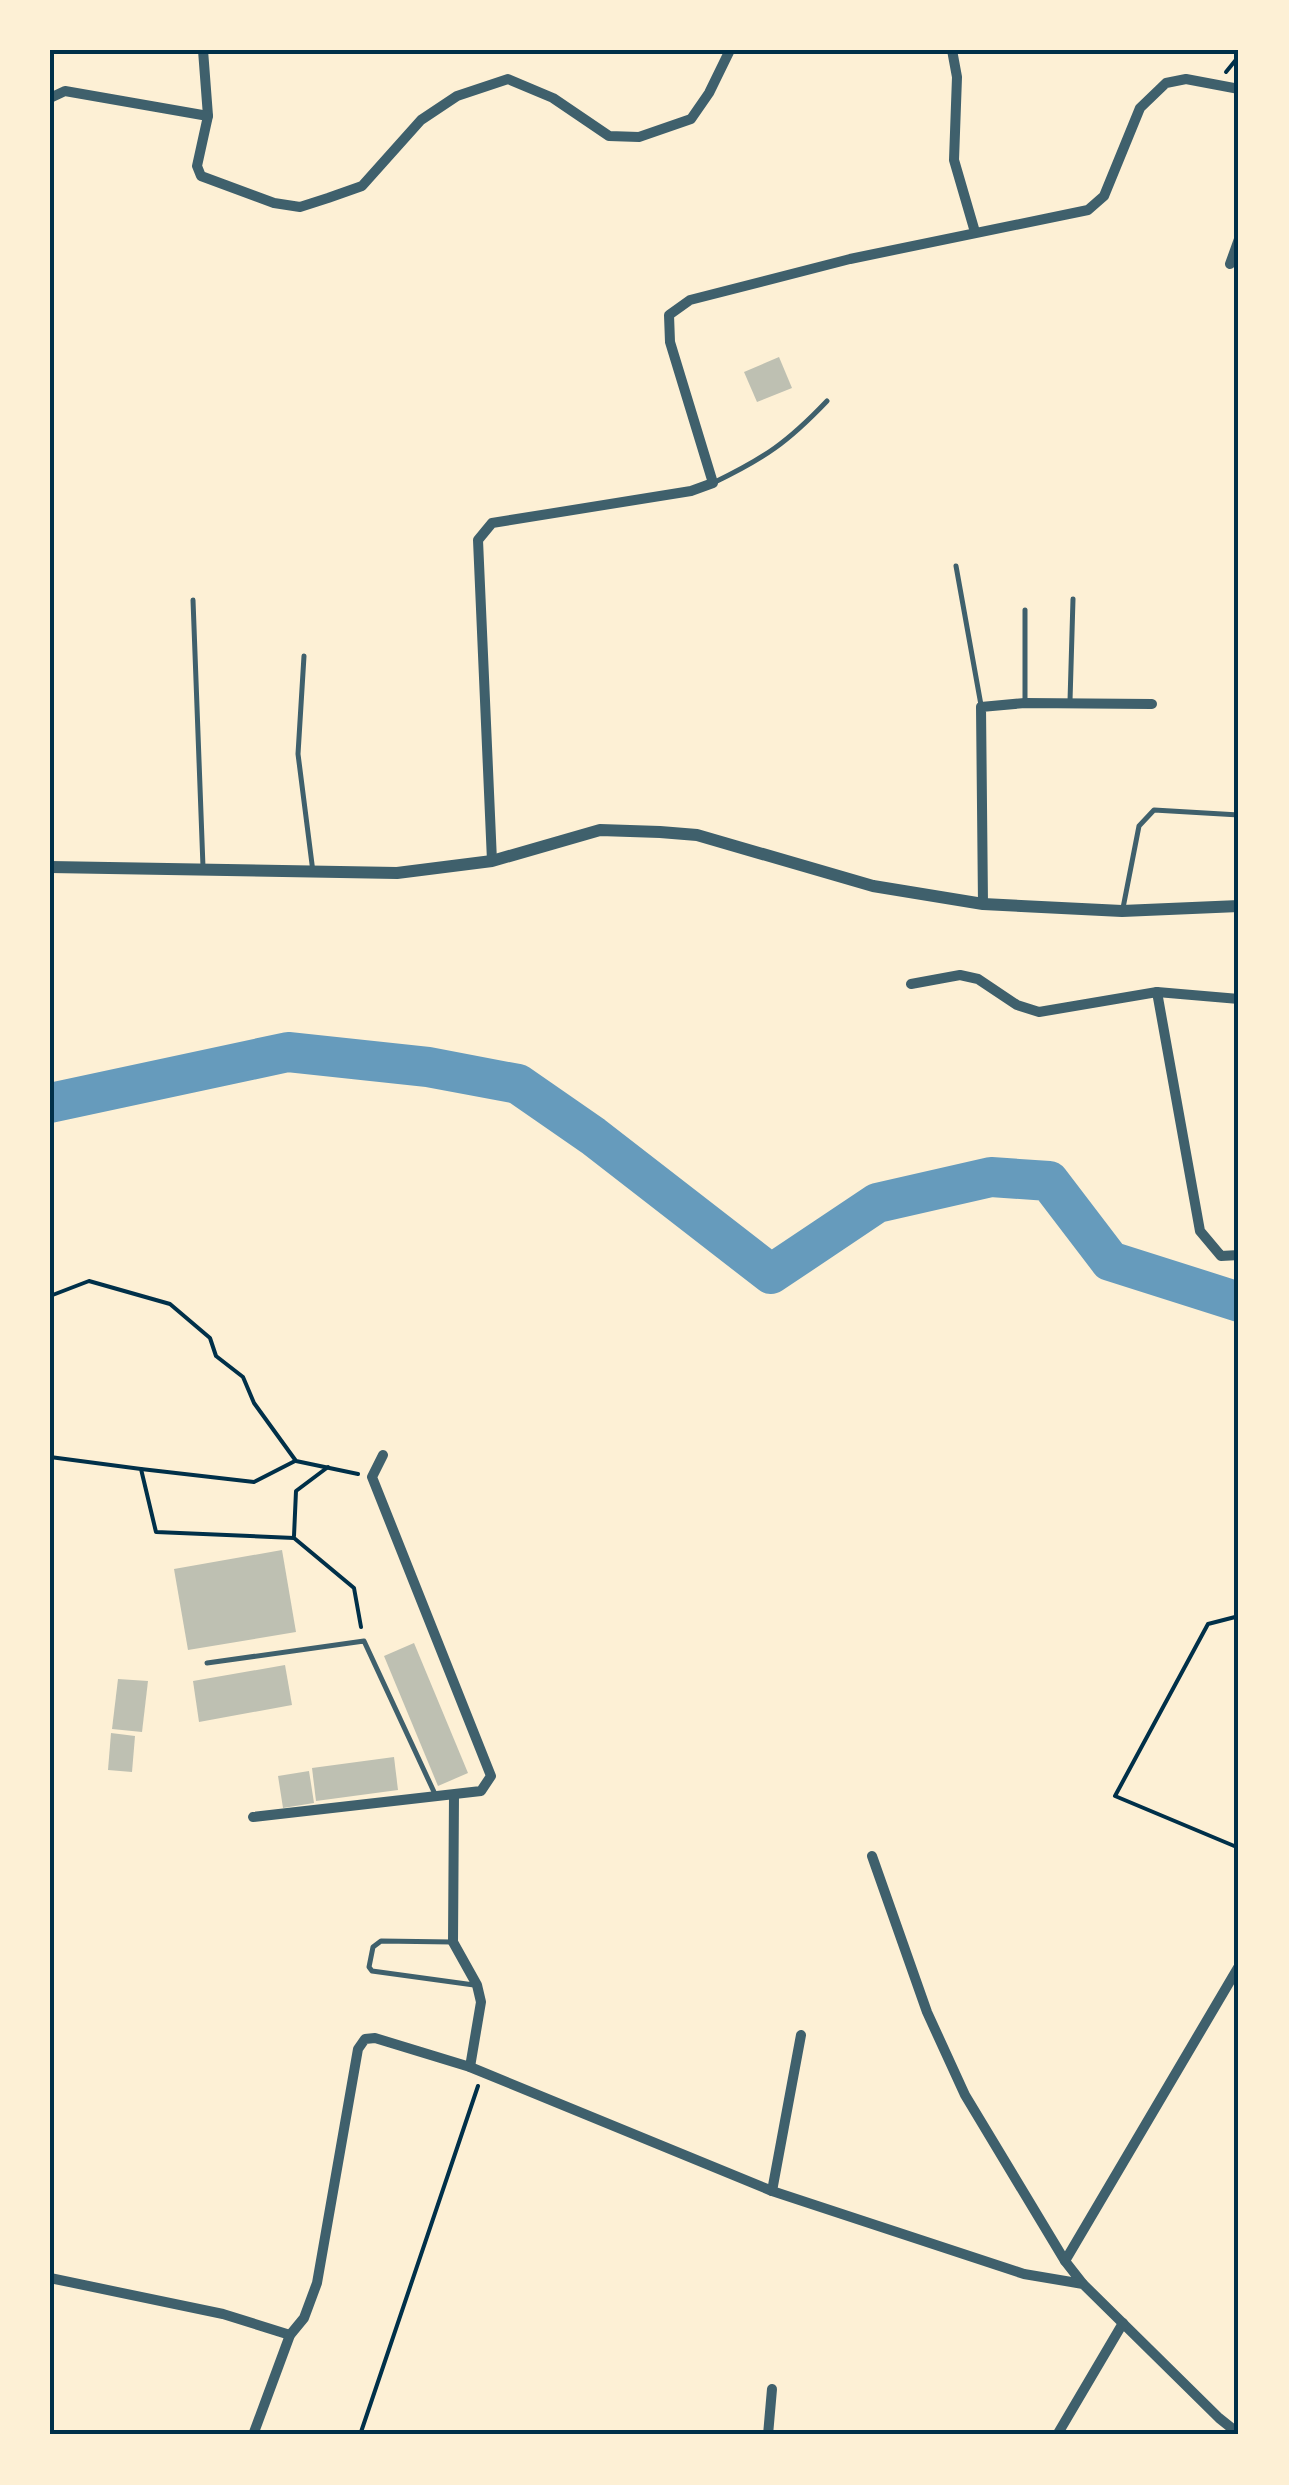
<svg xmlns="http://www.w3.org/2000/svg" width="1289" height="2485" font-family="'Golos Text',sans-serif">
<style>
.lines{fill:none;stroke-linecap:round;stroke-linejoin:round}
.river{stroke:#669bbc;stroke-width:40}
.building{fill:#bec0b2}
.path{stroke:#003049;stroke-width:4}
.service{stroke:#3f606c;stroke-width:5}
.minor{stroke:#3f606c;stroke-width:10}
.tertiary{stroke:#3f606c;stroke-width:12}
.neatline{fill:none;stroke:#003049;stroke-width:4}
</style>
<rect width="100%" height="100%" fill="#fdf0d5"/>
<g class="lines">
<!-- river -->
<polyline class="river" points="50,1103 288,1052 428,1067 518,1084 593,1136 771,1274 877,1203 991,1177 1049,1181 1110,1261 1239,1302"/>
</g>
<!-- building -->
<g class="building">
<polygon points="779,357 792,388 757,402 744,372"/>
<polygon points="282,1550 296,1632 188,1650 174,1569"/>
<polygon points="414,1643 468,1773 438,1786 384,1656"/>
<polygon points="285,1665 292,1705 199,1722 193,1681"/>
<polygon points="118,1679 148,1681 142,1732 112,1729"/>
<polygon points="111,1733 135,1736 132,1772 108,1770"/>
<polygon points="394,1757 398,1790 316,1801 312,1768"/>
<polygon points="309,1771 314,1803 283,1808 278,1776"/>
</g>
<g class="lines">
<!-- path -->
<g class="path">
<polyline points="1226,72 1239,56"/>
<polyline points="50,1296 89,1281 170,1304 210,1338 216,1356 243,1377 254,1403 296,1461 358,1474"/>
<polyline points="50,1457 141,1469 156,1532 294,1538 354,1588 361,1627"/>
<polyline points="141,1469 254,1482 295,1461"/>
<polyline points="294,1536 296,1491 328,1467"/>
<polyline points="1239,1616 1208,1624 1115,1796 1239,1848"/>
<polyline points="360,2435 478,2086"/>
</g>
<!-- service -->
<g class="service">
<path d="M713,483c52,-25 75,-41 114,-82"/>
<polyline points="956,566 981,705"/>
<polyline points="193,600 203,867"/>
<polyline points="1025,610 1025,702"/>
<polyline points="304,656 298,754 313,872"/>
<polyline points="1070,701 1073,599"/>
<polyline points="1123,908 1139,826 1154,810 1239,815"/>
<polyline points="207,1663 364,1641 435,1794"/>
<polyline points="452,1942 381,1941 373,1947 369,1967 372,1971 474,1985"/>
</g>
<!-- minor -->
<g class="minor">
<polyline points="203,50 208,116 197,166 201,176 274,203 300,207 328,198 362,186 421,120 457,96 508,79 553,98 609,136 639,137 691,119 709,93 730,50"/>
<polyline points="952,50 957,77 954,160 975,232"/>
<polyline points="50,98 65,91 208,116"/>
<polyline points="1230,264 1239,239"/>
<polyline points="492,861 478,540 492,523 691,491 713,483 670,342 669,315 690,300 850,259 1088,210 1104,196 1140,108 1166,83 1186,79 1239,89"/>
<polyline points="983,904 981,707 1025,703 1152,704"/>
<polyline points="911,984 960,975 978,979 1017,1005 1039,1012 1157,992 1239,999"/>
<polyline points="1157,992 1200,1231 1221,1256 1239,1255"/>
<polyline points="454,1795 453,1942 477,1985 481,2002 470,2067"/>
<polyline points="253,1817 481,1791 491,1776 372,1477 383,1455"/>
<polyline points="872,1856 927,2012 965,2095 1065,2261"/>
<polyline points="772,2191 801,2035"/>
<polyline points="50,2278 223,2314 290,2335"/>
<polyline points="1083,2284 1065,2261 1239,1966"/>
<polyline points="253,2435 290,2335 304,2318 317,2283 358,2049 365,2039 375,2038 470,2067 772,2191 1024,2274 1083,2284 1219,2418 1239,2434"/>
<polyline points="768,2435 772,2389"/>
<polyline points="1057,2435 1123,2323"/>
</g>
<!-- tertiary -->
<polyline class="tertiary" points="50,867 397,873 492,861 600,830 660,832 697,835 873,886 983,904 1122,911 1239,906"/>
</g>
<!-- border -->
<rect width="1289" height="2485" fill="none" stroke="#fdf0d5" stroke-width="105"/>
<rect x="52" y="52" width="1184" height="2380" class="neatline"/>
</svg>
